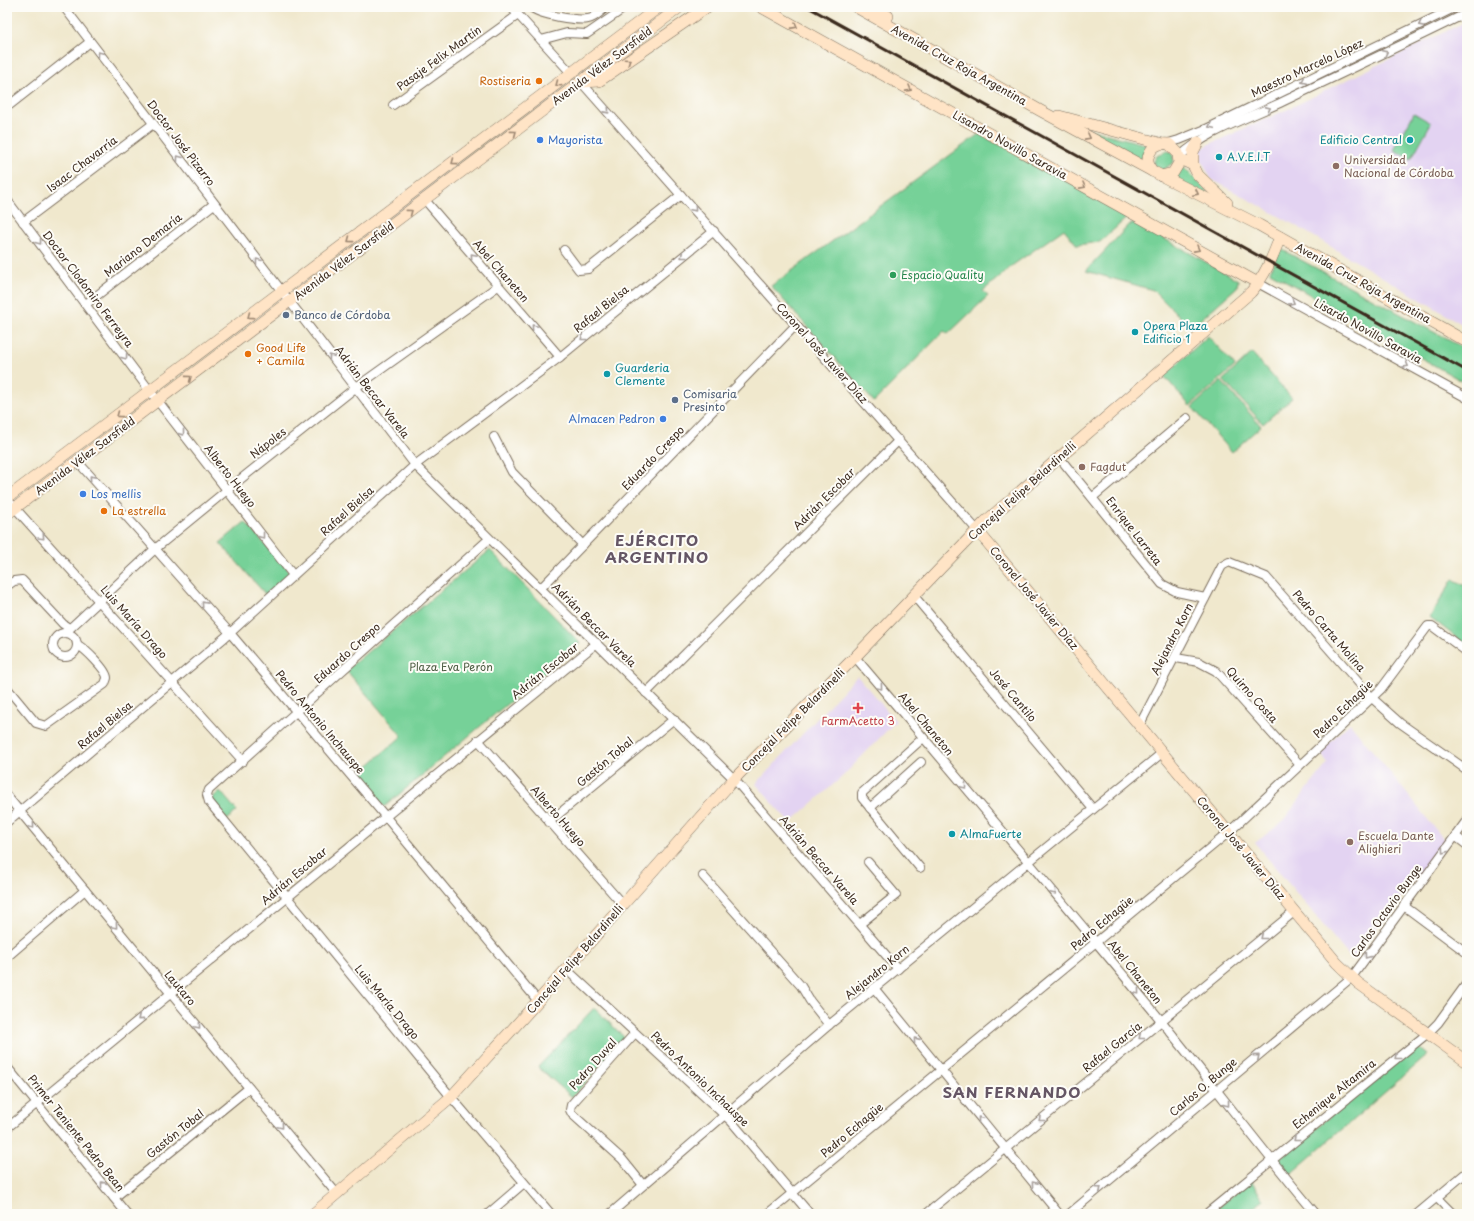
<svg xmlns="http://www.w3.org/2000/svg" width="1474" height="1221" font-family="'Playpen Sans',sans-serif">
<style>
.built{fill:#e3d3f2}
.green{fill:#76d198;stroke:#587e5b}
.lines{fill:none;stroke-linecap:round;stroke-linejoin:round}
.minor-casing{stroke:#7a6c5b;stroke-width:10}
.secondary-casing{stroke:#7a6c5b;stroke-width:12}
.minor{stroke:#fff;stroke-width:8}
.secondary{stroke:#ffe4c6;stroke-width:11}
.rail{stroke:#3b2a1e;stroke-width:3}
.oneway{stroke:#a79f9a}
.oneway2{stroke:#9d8772}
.food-dot{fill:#e8710a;stroke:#fdfcf7;stroke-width:1.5}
.shop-dot{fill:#3f7fe0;stroke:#fdfcf7;stroke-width:1.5}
.culture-dot{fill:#0f9aa8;stroke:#fdfcf7;stroke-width:1.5}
.education-dot{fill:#8d6e63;stroke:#fdfcf7;stroke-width:1.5}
.leisure-dot{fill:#2e9e5b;stroke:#fdfcf7;stroke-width:1.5}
.service-dot{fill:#5c6f8a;stroke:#fdfcf7;stroke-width:1.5}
.health-dot{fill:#e0444e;stroke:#fdfcf7;stroke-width:1.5}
.labels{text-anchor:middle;stroke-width:4;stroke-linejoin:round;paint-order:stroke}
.street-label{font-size:11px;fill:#3b2a1e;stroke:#fdfcf7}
.food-label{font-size:11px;fill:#c56008;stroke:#fdfcf7;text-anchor:start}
.shop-label{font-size:11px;fill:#366cbe;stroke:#fdfcf7;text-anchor:start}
.culture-label{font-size:11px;fill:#0d838f;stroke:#fdfcf7;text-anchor:start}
.education-label{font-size:11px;fill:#785e54;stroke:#fdfcf7;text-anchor:start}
.leisure-label{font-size:11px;fill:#27864d;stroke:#fdfcf7;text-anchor:start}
.service-label{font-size:11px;fill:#4e5e75;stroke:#fdfcf7;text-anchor:start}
.park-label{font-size:11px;fill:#4d5c43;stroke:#fdfcf7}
.health-label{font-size:11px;fill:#be3a42;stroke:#fdfcf7}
.district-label{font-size:15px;font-weight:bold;letter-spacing:1px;fill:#655665;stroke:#fdfcf7}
</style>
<rect width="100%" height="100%" fill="#fdfcf7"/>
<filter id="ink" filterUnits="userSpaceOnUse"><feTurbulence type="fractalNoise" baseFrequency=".025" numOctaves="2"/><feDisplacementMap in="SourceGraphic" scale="8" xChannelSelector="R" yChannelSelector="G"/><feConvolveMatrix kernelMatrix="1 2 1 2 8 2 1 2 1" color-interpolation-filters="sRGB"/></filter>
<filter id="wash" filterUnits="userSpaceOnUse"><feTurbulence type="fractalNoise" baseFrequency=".012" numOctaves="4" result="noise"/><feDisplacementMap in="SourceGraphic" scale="16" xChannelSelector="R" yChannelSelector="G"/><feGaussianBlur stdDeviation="0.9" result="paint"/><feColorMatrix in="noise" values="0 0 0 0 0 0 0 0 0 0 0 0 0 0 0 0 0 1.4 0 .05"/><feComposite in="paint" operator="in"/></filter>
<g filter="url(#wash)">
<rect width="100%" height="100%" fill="#f0e8cd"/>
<!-- built -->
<g class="built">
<polygon points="1467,21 1467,327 1286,220 1211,179 1198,153 1200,150 1210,144 1288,109"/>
<polygon points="857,676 896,721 843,776 790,823 756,784"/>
<polygon points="1350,723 1445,841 1352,960 1255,843 1281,823 1328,763 1319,752"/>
</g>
<!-- green -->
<g class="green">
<polygon points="1414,113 1431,123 1411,159 1394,150"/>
<polygon points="1065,123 1148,145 1141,161"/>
<polygon points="979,134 1131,214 1100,242 1077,245 1064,229 1013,265 983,291 988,296 948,334 944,331 874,402 771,286"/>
<path d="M1166,151l6,1 2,10 -11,8c-6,-1 -8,-3 -9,-9l3,-5z"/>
<polygon points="1182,166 1215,199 1171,178"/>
<polygon points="1136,223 1238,280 1237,287 1191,328 1153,290 1086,271 1129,225"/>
<polygon points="1279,248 1467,350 1467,384 1270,272"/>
<polygon points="1208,336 1235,366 1190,406 1164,376"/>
<polygon points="1252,353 1292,398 1263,424 1223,380"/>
<polygon points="1221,381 1261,426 1232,452 1192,407"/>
<polygon points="245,522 293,575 267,596 220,543"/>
<polygon points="490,550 580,643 384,807 357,775 402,736 346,670"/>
<polygon points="1453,579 1467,587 1467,646 1430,617"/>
<polygon points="220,791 237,811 227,820 210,800"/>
<polygon points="594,1008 625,1038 572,1097 538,1067"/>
<polygon points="1416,1045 1428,1055 1288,1176 1277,1160"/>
<polygon points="1250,1180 1264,1200 1245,1214 1211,1214"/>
</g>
</g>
<g filter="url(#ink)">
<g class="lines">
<defs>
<g id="minor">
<polyline points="64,7 415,465 734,779 898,969"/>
<polyline points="511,7 571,73"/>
<path d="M531,7c8,8 46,14 57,12 7,-1 13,-8 18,-12"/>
<polyline points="541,40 567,33 587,34 626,7"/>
<polyline points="581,82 977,530"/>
<polyline points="393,105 518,15"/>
<polyline points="7,107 90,42"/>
<polyline points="1165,144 1179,140 1206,129 1456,7"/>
<path d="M1179,157c29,-27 70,-39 105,-56 61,-29 122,-58 183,-88"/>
<polyline points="7,200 150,391 293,575"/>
<polyline points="425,200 560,357"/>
<polyline points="23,222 153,124"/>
<polyline points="564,250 579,270 588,269 681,195"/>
<polyline points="1258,283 1467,398"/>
<polyline points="86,304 214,204"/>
<polyline points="494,437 512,472 583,545"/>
<polyline points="1059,457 1162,584 1177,592 1205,598"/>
<polyline points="78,462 230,633 385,816 538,1001"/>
<polyline points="1093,497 1187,418"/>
<polyline points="7,499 243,761"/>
<polyline points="489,539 209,790 207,795 209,802 451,1097 551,1214"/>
<polyline points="7,586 14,581 22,580 63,624 69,628"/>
<polyline points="541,588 796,325"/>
<polyline points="914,596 1093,809"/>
<circle cx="65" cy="645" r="12"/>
<polyline points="65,633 155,549 227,490 355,388 498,286"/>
<path d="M855,657c102,120 204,240 304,361 53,65 103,132 157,196"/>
<polyline points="1176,658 1199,662 1216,671 1300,765"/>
<path d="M7,688l29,35 10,3 59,-42c0,-1 2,-5 2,-6 0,-8 -22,-29 -29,-33"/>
<polyline points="646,693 899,440"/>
<polyline points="1139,726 1222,566 1229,562 1266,577 1372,698 1400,723 1467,770"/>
<polyline points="478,740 623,905"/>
<polyline points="7,796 337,1194"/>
<polyline points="870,808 921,762"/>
<polyline points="7,822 230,633 415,465 560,357 714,231"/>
<polyline points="549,822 674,719"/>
<polyline points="1455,836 1467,845"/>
<polyline points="920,868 862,798 862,793 923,738"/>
<polyline points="703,876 801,986 810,1001 829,1025"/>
<polyline points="1404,906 1467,953"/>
<polyline points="860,924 896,895 868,862"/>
<polyline points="7,957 85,890"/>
<polyline points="566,969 731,1121 810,1214"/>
<polyline points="874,988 1059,1214"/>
<polyline points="635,1033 571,1105 570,1110 572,1114 622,1159 643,1185"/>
<polyline points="7,1067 127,1214"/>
<polyline points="7,1128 597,643"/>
<polyline points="114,1198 249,1088"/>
<polyline points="1437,1198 1453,1214"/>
<polyline points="488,1214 524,1183"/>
<polyline points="610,1214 829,1025 1162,753"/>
<polyline points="767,1214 1228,833 1381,689 1428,626 1432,626 1467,652"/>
<polyline points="926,1214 1294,912"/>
<polyline points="1069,1214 1352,977 1467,820"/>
<polyline points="1206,1214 1428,1033 1438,1023 1467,983"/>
<polyline points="1417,1214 1467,1172"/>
</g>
<g id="secondary">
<polyline points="761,7 1258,283"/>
<polyline points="856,7 1041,111 1152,171 1259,225 1467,342"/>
<polyline points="872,7 888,16"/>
<polyline points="581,82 599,81 707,7"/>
<polyline points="1059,116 1163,144"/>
<polyline points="1180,159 1193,165 1198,175 1227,203"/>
<polyline points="1193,165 1193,152 1198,142"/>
<path d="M1152,171c-10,-13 0,-30 17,-27l9,9 1,10 -6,10 -12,3"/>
<polyline points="7,498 659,7"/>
<polyline points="7,514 680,7"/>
<polyline points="977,530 1337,963 1358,983 1467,1062"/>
<path d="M313,1214l138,-117 87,-96 196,-222 121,-122 130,-135 266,-230c14,-16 22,-36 29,-55"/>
</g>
</defs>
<!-- minor casing -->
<use href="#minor" class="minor-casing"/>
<!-- secondary casing -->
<use href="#secondary" class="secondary-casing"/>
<!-- minor -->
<use href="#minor" class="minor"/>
<!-- secondary -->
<use href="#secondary" class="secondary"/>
<!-- rail -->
<polyline class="rail" points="808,7 1467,371"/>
</g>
<!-- one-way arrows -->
<defs><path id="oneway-chevron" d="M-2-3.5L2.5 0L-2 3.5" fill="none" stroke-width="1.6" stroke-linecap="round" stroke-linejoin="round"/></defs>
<g class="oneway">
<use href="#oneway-chevron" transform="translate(1421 24) rotate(154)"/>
<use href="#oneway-chevron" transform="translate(1385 53) rotate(-26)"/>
<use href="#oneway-chevron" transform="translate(100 54) rotate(-127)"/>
<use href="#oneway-chevron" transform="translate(1304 81) rotate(154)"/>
<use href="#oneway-chevron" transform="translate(1268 109) rotate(-24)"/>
<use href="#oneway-chevron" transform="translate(607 111) rotate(48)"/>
<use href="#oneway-chevron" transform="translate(1211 126) rotate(155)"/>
<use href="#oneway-chevron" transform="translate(179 158) rotate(-127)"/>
<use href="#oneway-chevron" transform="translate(694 209) rotate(49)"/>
<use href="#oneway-chevron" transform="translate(39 242) rotate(53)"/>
<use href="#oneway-chevron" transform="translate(473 256) rotate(-131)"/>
<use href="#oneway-chevron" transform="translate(683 256) rotate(141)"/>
<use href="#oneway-chevron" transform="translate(258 261) rotate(-127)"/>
<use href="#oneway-chevron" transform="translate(1292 302) rotate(29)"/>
<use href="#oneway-chevron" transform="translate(534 327) rotate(-131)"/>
<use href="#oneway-chevron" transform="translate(583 338) rotate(141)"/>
<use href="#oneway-chevron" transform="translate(125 357) rotate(54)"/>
<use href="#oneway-chevron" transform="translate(331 357) rotate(-127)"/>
<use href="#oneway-chevron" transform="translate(1406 365) rotate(29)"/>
<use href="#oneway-chevron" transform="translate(182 433) rotate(52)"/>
<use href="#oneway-chevron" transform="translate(92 478) rotate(-132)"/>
<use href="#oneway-chevron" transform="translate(262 536) rotate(52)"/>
<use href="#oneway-chevron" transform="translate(42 537) rotate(47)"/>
<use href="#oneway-chevron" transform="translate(204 604) rotate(-132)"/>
<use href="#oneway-chevron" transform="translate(880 687) rotate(50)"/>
<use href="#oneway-chevron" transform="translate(964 786) rotate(50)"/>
<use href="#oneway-chevron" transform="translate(32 826) rotate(50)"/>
<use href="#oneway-chevron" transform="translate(1444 851) rotate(126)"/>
<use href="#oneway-chevron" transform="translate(1054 892) rotate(50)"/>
<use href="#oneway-chevron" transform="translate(115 926) rotate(50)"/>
<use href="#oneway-chevron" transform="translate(1263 937) rotate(141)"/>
<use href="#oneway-chevron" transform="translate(1367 956) rotate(126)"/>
<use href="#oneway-chevron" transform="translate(1137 992) rotate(51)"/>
<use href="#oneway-chevron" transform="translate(140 1018) rotate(140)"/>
<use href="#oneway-chevron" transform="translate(198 1026) rotate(50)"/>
<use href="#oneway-chevron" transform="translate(1141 1037) rotate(141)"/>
<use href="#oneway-chevron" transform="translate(916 1040) rotate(-129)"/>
<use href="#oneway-chevron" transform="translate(1257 1057) rotate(-40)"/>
<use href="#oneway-chevron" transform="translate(1397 1057) rotate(141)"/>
<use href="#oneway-chevron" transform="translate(1227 1104) rotate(52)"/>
<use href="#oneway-chevron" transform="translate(980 1119) rotate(-129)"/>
<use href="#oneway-chevron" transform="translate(1041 1119) rotate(141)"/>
<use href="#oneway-chevron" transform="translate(281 1126) rotate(50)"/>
<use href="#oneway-chevron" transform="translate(1296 1139) rotate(141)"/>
<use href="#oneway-chevron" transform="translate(103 1184) rotate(-129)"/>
<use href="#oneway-chevron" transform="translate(1034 1184) rotate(-130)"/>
<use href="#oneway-chevron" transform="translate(1099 1189) rotate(-40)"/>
</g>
<g class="oneway2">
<use href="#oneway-chevron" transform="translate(795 26) rotate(29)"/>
<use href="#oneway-chevron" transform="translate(628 61) rotate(-34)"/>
<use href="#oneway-chevron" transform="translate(558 84) rotate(143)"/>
<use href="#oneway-chevron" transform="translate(909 89) rotate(29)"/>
<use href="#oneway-chevron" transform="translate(514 133) rotate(-37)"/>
<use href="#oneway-chevron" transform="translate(1088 137) rotate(28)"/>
<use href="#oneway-chevron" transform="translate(454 162) rotate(143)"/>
<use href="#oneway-chevron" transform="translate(1083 186) rotate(29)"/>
<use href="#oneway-chevron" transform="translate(1196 193) rotate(27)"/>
<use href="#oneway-chevron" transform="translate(410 212) rotate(-37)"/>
<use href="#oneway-chevron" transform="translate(350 240) rotate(143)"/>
<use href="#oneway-chevron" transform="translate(1197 249) rotate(29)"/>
<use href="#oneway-chevron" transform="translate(250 316) rotate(143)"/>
<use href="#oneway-chevron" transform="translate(189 378) rotate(-37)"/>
<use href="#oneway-chevron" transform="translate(119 415) rotate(143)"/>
</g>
</g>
<!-- markers -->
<g class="food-dot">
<circle cx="539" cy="81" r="4"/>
<circle cx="248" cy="354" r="4"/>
<circle cx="104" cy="511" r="4"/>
</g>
<g class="shop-dot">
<circle cx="540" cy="140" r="4"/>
<circle cx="663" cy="419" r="4"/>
<circle cx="83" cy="494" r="4"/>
</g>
<g class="culture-dot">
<circle cx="1410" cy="140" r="4"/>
<circle cx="1219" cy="157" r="4"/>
<circle cx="1135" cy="332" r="4"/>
<circle cx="607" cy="374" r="4"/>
<circle cx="952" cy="834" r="4"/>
</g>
<g class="education-dot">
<circle cx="1336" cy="166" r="4"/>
<circle cx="1082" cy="467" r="4"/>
<circle cx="1350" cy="842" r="4"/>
</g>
<circle class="leisure-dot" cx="893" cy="275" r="4"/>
<g class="service-dot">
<circle cx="286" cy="315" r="4"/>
<circle cx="675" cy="400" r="4"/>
</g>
<path class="health-dot" d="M856 702h4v4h4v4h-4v4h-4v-4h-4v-4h4z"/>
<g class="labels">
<!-- street labels -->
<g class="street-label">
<text transform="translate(439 58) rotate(-36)" y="4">Pasaje Felix Martín</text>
<text transform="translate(959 65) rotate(29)" y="4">Avenida Cruz Roja Argentina</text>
<text transform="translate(602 66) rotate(-37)" y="4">Avenida Vélez Sarsfield</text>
<text transform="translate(1307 68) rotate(-25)" y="4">Maestro Marcelo López</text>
<text transform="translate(181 143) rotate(53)" y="4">Doctor José Pizarro</text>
<text transform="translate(1010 145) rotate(29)" y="4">Lisandro Novillo Saravia</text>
<text transform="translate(82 164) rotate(-37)" y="4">Isaac Chavarría</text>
<text transform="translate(143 245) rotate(-38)" y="4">Mariano Demaría</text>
<text transform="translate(344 261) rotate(-37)" y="4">Avenida Vélez Sarsfield</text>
<text transform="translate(501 271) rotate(49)" y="4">Abel Chaneton</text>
<text transform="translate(1363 283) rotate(29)" y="4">Avenida Cruz Roja Argentina</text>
<text transform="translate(88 289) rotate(53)" y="4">Doctor Clodomiro Ferreyra</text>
<text transform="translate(601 309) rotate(-39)" y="4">Rafael Bielsa</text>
<text transform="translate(1368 331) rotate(29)" y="4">Lisardo Novillo Saravia</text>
<text transform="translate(822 353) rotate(48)" y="4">Coronel José Javier Díaz</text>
<text transform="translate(372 392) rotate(52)" y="4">Adrián Beccar Varela</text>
<text transform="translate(268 443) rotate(-38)" y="4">Nápoles</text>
<text transform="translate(85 456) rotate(-37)" y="4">Avenida Vélez Sarsfield</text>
<text transform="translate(653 458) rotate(-46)" y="4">Eduardo Crespo</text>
<text transform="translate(230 476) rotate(52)" y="4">Alberto Hueyo</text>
<text transform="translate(1022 491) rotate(-42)" y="4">Concejal Felipe Belardinelli</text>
<text transform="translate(824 499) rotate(-45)" y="4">Adrián Escobar</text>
<text transform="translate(347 511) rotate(-42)" y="4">Rafael Bielsa</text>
<text transform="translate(1134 531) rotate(52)" y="4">Enrique Larreta</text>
<text transform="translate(1034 598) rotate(50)" y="4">Coronel José Javier Díaz</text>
<text transform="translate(134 622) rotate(48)" y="4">Luis María Drago</text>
<text transform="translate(594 625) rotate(45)" y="4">Adrián Beccar Varela</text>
<text transform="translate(1329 631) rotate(49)" y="4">Pedro Carta Molina</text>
<text transform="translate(1172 639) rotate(-63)" y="4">Alejandro Korn</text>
<text transform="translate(347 653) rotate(-42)" y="4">Eduardo Crespo</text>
<text transform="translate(545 671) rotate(-39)" y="4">Adrián Escobar</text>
<text transform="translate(1013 695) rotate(50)" y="4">José Cantilo</text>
<text transform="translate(1252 695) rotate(48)" y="4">Quirno Costa</text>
<text transform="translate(1343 709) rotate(-44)" y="4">Pedro Echagüe</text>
<text transform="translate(793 720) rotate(-45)" y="4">Concejal Felipe Belardinelli</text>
<text transform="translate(320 722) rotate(50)" y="4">Pedro Antonio Inchauspe</text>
<text transform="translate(926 724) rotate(50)" y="4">Abel Chaneton</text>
<text transform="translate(105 725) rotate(-40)" y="4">Rafael Bielsa</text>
<text transform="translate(605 762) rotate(-40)" y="4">Gastón Tobal</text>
<text transform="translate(558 816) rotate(49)" y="4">Alberto Hueyo</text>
<text transform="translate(1241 848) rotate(50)" y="4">Coronel José Javier Díaz</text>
<text transform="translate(819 860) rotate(49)" y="4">Adrián Beccar Varela</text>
<text transform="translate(294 876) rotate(-40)" y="4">Adrián Escobar</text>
<text transform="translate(1386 911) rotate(-54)" y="4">Carlos Octavio Bunge</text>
<text transform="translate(1102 923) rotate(-40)" y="4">Pedro Echagüe</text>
<text transform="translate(575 959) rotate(-49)" y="4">Concejal Felipe Belardinelli</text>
<text transform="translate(877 972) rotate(-39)" y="4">Alejandro Korn</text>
<text transform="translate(1135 972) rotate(51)" y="4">Abel Chaneton</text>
<text transform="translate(180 988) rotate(50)" y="4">Lautaro</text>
<text transform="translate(387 1002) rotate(50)" y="4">Luis María Drago</text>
<text transform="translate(1112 1047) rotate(-39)" y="4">Rafael García</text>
<text transform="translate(593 1064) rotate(-48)" y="4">Pedro Duval</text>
<text transform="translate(700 1079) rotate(44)" y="4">Pedro Antonio Inchauspe</text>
<text transform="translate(1203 1087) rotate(-40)" y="4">Carlos O. Bunge</text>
<text transform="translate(1334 1094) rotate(-39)" y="4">Echenique Altamira</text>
<text transform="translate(852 1130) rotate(-40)" y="4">Pedro Echagüe</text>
<text transform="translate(76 1133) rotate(51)" y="4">Primer Teniente Pedro Bean</text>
<text transform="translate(175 1134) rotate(-39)" y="4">Gastón Tobal</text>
</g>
<!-- food labels -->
<g class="food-label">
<text x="531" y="85" text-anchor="end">Rostiseria</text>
<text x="256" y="352">Good Life<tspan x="256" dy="13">+ Camila</tspan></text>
<text x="112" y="515">La estrella</text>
</g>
<!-- shop labels -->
<g class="shop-label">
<text x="548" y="144">Mayorista</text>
<text x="655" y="423" text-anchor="end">Almacen Pedron</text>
<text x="91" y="498">Los mellis</text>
</g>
<!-- culture labels -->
<g class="culture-label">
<text x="1402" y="144" text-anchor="end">Edificio Central</text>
<text x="1227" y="161">A.V.E.I.T</text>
<text x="1143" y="330">Opera Plaza<tspan x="1143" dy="13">Edificio 1</tspan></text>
<text x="615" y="372">Guarderia<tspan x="615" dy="13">Clemente</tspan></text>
<text x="960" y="838">AlmaFuerte</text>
</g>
<!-- education labels -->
<g class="education-label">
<text x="1344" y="164">Universidad<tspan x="1344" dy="13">Nacional de Córdoba</tspan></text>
<text x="1090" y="471">Fagdut</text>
<text x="1358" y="840">Escuela Dante<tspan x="1358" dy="13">Alighieri</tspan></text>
</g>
<!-- leisure labels -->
<g class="leisure-label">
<text x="901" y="279">Espacio Quality</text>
</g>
<!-- service labels -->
<g class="service-label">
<text x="294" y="319">Banco de Córdoba</text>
<text x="683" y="398">Comisaria<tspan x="683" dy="13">Presinto</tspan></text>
</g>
<!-- park labels -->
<g class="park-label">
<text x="451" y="671">Plaza Eva Perón</text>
</g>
<!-- health labels -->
<g class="health-label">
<text x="858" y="725">FarmAcetto 3</text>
</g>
<!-- district labels -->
<g class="district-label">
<text x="657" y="546">EJÉRCITO<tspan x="657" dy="17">ARGENTINO</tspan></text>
<text x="1012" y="1098">SAN FERNANDO</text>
</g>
</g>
<!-- margin -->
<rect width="1474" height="1221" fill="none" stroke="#fdfcf7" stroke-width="24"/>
</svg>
